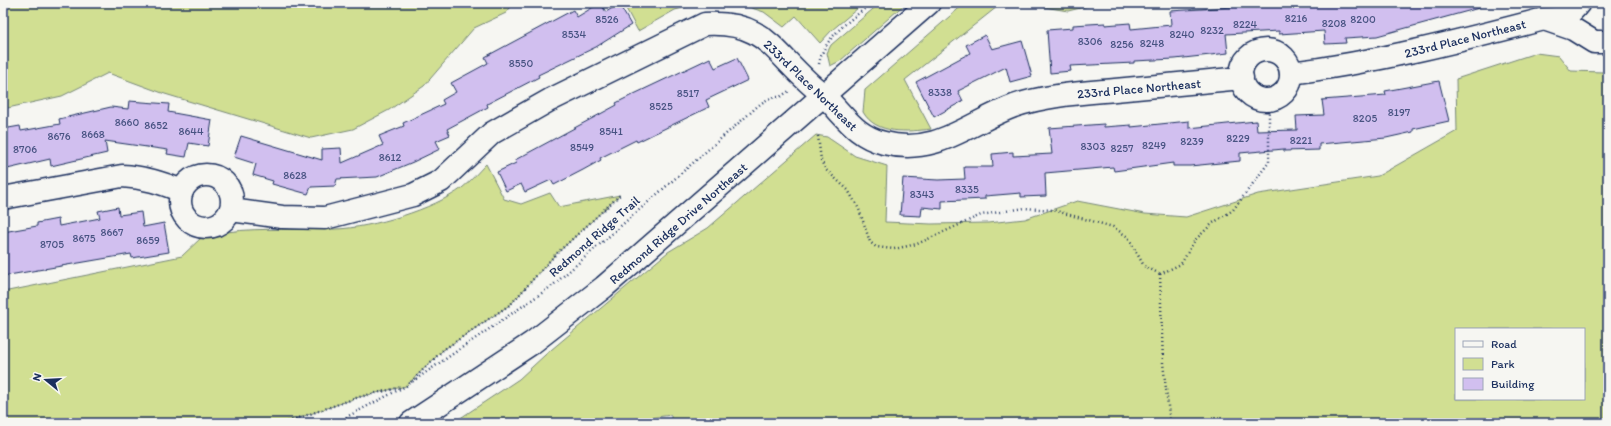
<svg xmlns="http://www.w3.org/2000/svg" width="1611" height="426" font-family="Itim,sans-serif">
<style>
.green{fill:#d1df92;stroke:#768778;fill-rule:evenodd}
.building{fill:#d1bfef;stroke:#1b2f5e}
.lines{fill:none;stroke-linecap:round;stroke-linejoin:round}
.street-casing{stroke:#1b2f5e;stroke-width:25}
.secondary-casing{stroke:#1b2f5e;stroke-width:25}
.path{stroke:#1b2f5e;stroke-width:2.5;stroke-dasharray:1 3;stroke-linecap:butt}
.street{stroke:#f6f6f2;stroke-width:22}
.secondary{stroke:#f6f6f2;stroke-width:22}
.labels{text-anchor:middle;stroke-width:3;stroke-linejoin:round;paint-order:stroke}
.number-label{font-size:11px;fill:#485382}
.street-label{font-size:13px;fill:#1b2f5e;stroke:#f6f6f2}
</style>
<rect width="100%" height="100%" fill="#f6f6f2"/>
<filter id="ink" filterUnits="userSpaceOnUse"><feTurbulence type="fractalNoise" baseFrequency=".025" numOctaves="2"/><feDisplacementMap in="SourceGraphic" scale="8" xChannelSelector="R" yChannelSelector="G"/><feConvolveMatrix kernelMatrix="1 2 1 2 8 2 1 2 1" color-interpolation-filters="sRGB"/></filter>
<g filter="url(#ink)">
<!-- green -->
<g class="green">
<polygon points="3,3 514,3 506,13 474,28 424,86 389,110 353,129 311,138 165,94 108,73 62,96 3,109"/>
<polygon points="623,3 702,3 675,10 638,31"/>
<polygon points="736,3 864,3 832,30 820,43 796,16 784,27 764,12"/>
<polygon points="880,3 906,3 840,61 830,66 827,53 831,45"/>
<path d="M965,3h37l-97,77 26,49c-23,3 -55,6 -68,-17l2,-22z"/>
<polygon points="1020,3 1101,3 1068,11"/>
<path d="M1536,53l23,3 12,15 32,1 5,-2v353h-937v-8l-56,8h-162l66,-44 26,-24 123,-103 40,-24 108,-93 11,2 28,19 32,10 -2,56 46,2 57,-1 37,-4 52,-18 68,13 41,3 72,-23 120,-18 79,-45 -1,-52zM1456,329h128v70h-128z"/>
<path d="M486,164l18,35 17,5 29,-11 9,14 61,-12 -66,61 -43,48 -68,46 -37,36 -47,11 -75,26h-281v-131l179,-36 20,-19 15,-1 10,-4c36,-5 73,-1 109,-3 36,-1 98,-20 126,-41 9,-7 16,-16 24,-24z"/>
</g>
<!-- building -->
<g class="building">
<polygon points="600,3 606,12 619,4 631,25 596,47 538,75 539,77 487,104 488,107 447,129 450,135 436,141 440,149 413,162 377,177 337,179 335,186 311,187 308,194 272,184 273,181 253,175 256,164 234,157 241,136 322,160 322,149 341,148 342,163 383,145 379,136 404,126 403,123 444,104 442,100 456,92 451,83 488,63 485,57 573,10 577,17"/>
<polygon points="1233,3 1478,3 1479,8 1377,36 1345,38 1346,43 1325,44 1324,31 1279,34 1279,31 1226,34 1228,53 1175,59 1134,61 1134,63 1070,66 1071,71 1050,73 1047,30 1073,28 1073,25 1105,23 1105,25 1130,23 1131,29 1171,25 1170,11 1233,7"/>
<polygon points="985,35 992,49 1022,41 1032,76 1010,82 1006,67 958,91 963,101 934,117 916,82 970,53 966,45"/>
<polygon points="710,58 715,68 737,58 748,80 706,100 709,107 637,142 636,140 600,158 601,160 583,170 554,185 551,180 525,192 521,184 506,191 497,172 516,163 515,160 617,105 616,103 634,94"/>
<polygon points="1439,81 1449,121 1413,129 1413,132 1386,138 1319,144 1319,150 1284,151 1284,149 1240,153 1240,161 1190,166 1173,166 1173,163 1114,171 1113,167 1045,173 1046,196 1021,197 1021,193 985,196 985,199 942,201 942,209 922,207 921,216 900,215 903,178 938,180 965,179 964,167 993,167 992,154 1013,152 1013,156 1052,154 1049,128 1104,124 1104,127 1131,125 1131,127 1189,121 1189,128 1256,121 1257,131 1297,130 1296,116 1324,115 1322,100 1386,95 1385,91"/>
<polygon points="129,101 169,104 168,112 212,120 208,146 189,143 186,157 167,154 168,150 105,141 107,153 51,166 50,159 3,170 3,129 20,126 21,131 60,124 59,119 111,107 128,109"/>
<polygon points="118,207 119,215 141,212 143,227 164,223 169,252 132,258 131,254 3,276 3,232 37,226 37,223 58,219 59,226 100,218 98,211"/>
</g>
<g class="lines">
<defs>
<g id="street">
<path d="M1579,3c-12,16 -16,14 -35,16l29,10 21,13h14"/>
<circle cx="1266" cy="75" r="25"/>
<path d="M1291,73c86,-11 169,-32 253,-54"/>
<circle cx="206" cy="201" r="26"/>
<path d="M3,198l119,-22c22,1 40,7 60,15"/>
<path d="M231,210l51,7 43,1 88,-23 28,-14 51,-48 58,-33 155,-76c55,-3 65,22 100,55 9,9 19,16 27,25 16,17 27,33 52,39 53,13 84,-20 130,-37 32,-11 68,-13 101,-16 42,-4 84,-8 127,-12"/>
</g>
<polyline id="secondary" points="411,423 532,343 604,287 929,3"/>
</defs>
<!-- street casing -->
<use href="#street" class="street-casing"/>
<!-- secondary casing -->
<use href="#secondary" class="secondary-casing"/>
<!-- path -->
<g class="path">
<path d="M819,64c5,-28 32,-44 53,-61"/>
<polyline points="818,136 821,160 825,169 848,190 859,209 870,242 876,247 894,249 917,244 981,215 1025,208 1053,210 1113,227 1128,237 1144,266 1160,274"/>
<polyline points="1160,274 1181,264 1195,240 1213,223 1233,210 1269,162 1269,111"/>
<polyline points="1160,274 1163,363 1170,423"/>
<polyline points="411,382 443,350 511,304 554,256 620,195"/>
<polyline points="284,423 359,397 402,387"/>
<path d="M335,423l71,-37 146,-100 197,-172c9,-8 18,-18 31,-17l9,-6"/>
</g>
<!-- street -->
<use href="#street" class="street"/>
<!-- secondary -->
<use href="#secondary" class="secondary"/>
</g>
</g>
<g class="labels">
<!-- number labels -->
<g class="number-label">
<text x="1296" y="22">8216</text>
<text x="607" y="23">8526</text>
<text x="1363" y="23">8200</text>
<text x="1334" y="27">8208</text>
<text x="1245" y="28">8224</text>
<text x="1212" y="34">8232</text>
<text x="574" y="38">8534</text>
<text x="1182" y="38">8240</text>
<text x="1090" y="45">8306</text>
<text x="1152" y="47">8248</text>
<text x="1122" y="48">8256</text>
<text x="521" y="67">8550</text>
<text x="940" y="96">8338</text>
<text x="688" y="97">8517</text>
<text x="661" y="110">8525</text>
<text x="1399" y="116">8197</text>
<text x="1365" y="122">8205</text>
<text x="127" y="126">8660</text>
<text x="156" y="129">8652</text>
<text x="191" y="135">8644</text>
<text x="611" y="135">8541</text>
<text x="93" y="138">8668</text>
<text x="59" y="140">8676</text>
<text x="1238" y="142">8229</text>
<text x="1301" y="144">8221</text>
<text x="1192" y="145">8239</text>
<text x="1154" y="149">8249</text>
<text x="1093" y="150">8303</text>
<text x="582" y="151">8549</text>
<text x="1122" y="152">8257</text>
<text x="25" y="153">8706</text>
<text x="390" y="161">8612</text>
<text x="295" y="179">8628</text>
<text x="967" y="193">8335</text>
<text x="922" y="198">8343</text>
<text x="112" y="236">8667</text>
<text x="84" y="242">8675</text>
<text x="148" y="244">8659</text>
<text x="52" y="248">8705</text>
</g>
<!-- street labels -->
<g class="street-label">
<text transform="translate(1465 38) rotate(-14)" y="5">233rd Place Northeast</text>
<text transform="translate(811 85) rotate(44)" y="5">233rd Place Northeast</text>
<text transform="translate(1139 88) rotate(-5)" y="5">233rd Place Northeast</text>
<text transform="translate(678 223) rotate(-41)" y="5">Redmond Ridge Drive Northeast</text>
<text transform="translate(594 236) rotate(-41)" y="5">Redmond Ridge Trail</text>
</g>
</g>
<!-- margin -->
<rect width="1611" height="426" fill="none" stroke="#f6f6f2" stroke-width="16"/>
<rect x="8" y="8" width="1595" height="410" fill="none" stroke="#1b2f5e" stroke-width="1.5" filter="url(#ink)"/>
<!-- legend -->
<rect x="1455" y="328" width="130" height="72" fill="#f6f6f2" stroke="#9ea6b7"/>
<rect x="1463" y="341" width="20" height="6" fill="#f6f6f2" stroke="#9ea6b7"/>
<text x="1491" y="348" font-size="12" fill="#1b2f5e">Road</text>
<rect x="1463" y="358" width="20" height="12" fill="#d1df92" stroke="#9ea6b7"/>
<text x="1491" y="368" font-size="12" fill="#1b2f5e">Park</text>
<rect x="1463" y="378" width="20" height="12" fill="#d1bfef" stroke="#9ea6b7"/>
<text x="1491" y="388" font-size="12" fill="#1b2f5e">Building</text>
<!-- north arrow -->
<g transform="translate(46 380) rotate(288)" stroke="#f6f6f2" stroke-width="3" paint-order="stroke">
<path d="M0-3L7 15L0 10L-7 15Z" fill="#1b2f5e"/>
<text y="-6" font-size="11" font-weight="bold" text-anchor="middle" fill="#1b2f5e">N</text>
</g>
</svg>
